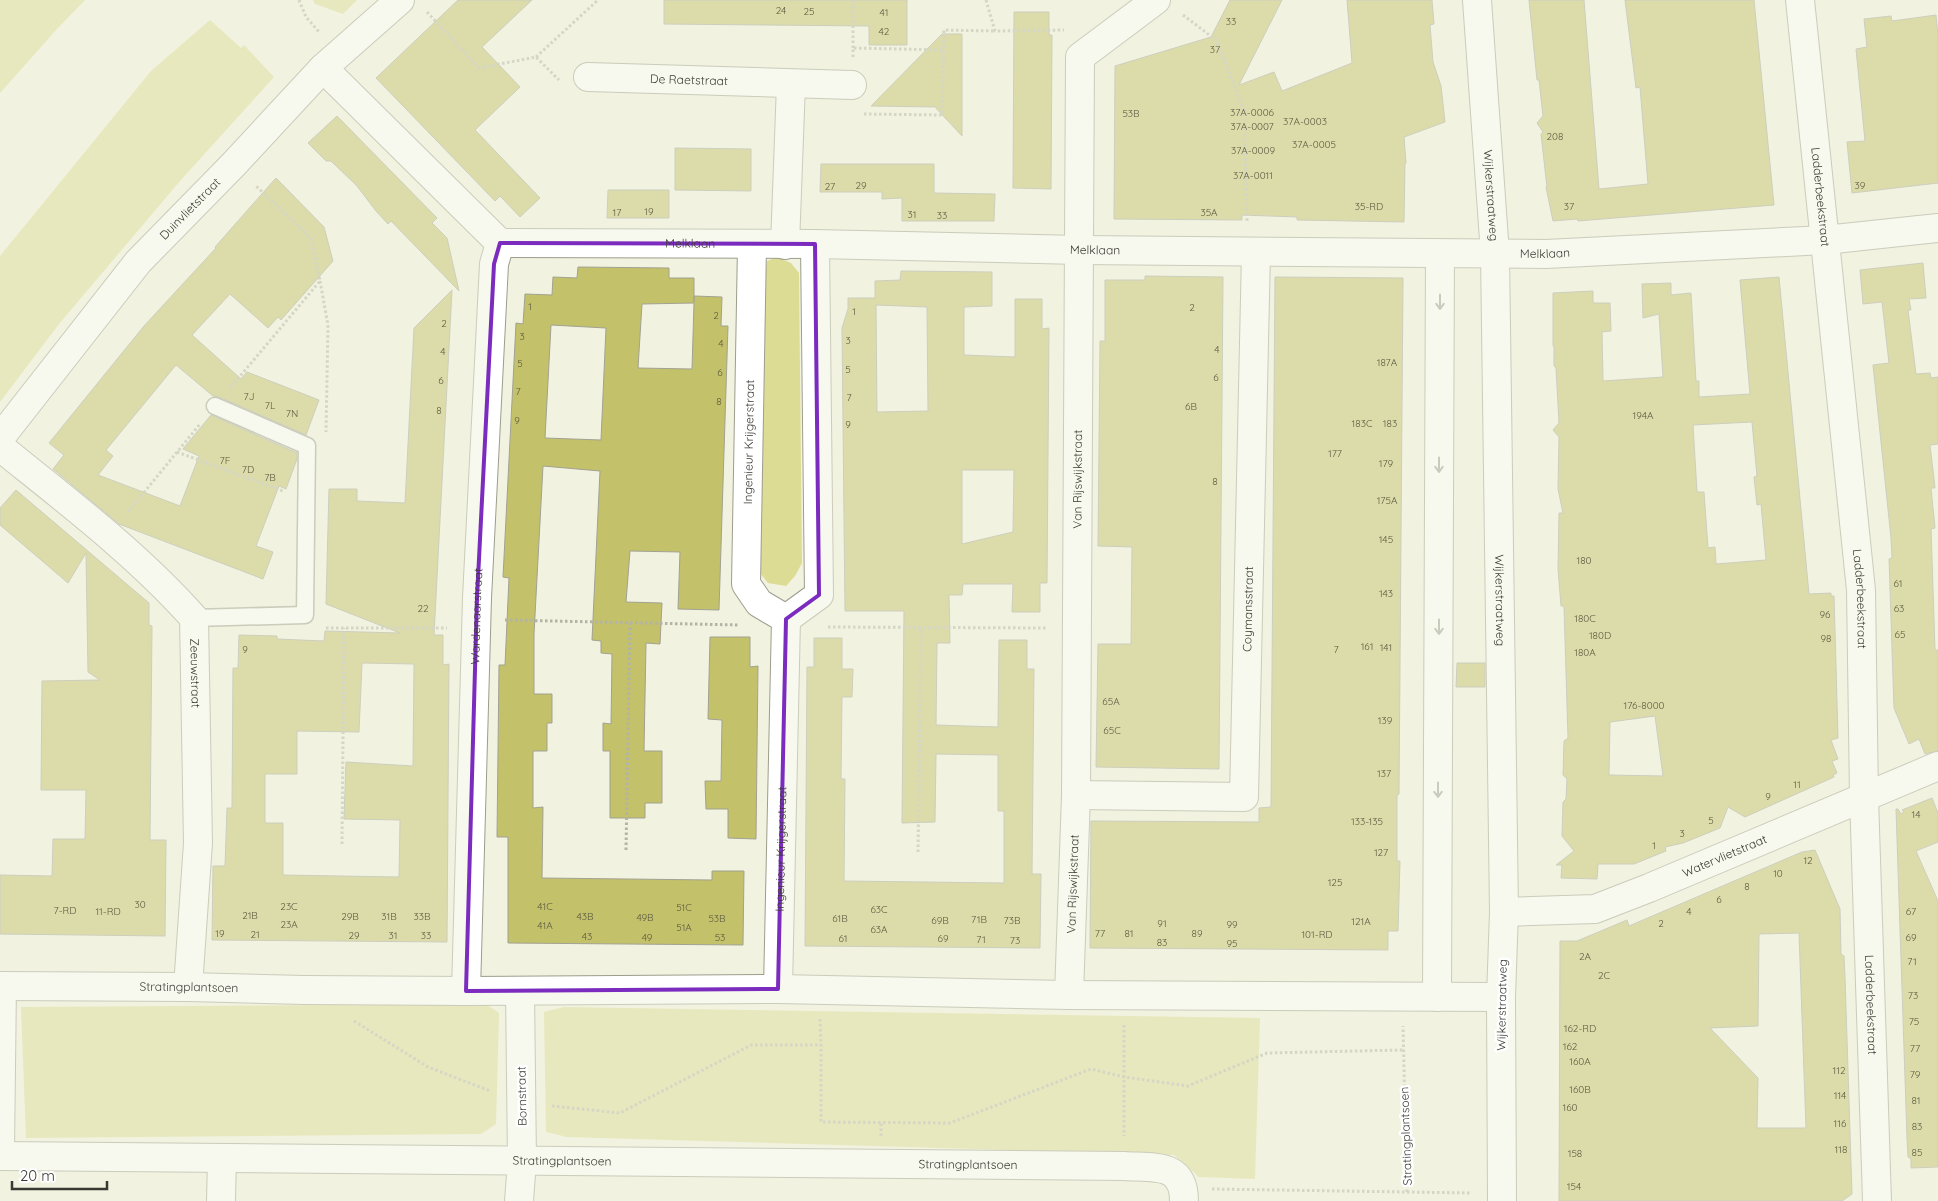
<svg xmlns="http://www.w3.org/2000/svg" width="1938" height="1201" font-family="Quicksand,sans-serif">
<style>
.green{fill:#dddc94}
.building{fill:#c3c16a;stroke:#a2a292;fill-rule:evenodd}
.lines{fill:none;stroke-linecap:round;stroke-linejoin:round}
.lane-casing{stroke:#9d9d8d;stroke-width:19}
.street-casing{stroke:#9d9d8d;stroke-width:30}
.secondary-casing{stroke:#9d9d8d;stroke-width:30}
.path{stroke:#b3b4a5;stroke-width:3;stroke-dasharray:2.5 2.5;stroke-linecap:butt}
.lane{stroke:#fff;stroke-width:16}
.street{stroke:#fff;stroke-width:28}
.secondary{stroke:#fff;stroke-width:28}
.oneway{stroke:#9c9c98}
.marked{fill:none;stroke:#7b2cbf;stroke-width:4;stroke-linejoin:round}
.labels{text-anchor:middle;stroke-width:5;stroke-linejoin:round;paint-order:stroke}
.number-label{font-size:10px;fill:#5c5b40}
.street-label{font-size:12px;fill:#393932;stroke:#fff}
</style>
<rect width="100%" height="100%" fill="#f1f2e0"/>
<!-- green -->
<g class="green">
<polygon points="0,0 85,0 56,30 0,93"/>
<polygon points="313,0 357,0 343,14 315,4"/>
<polygon points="210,20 241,48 244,45 274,77 180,181 59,324 0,402 0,256 151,71"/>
<polygon points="777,257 791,263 799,273 802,563 795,576 786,586 768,583 760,573 764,282 767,261"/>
<polygon points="486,1004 499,1013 496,1124 481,1134 26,1138 21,1007"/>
<polygon points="564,1007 1260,1018 1255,1179 1199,1177 1174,1155 567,1137 546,1132 544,1012"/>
</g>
<!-- building -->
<g class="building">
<polygon points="458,0 532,0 482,47 520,87 475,130 540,198 520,217 500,196 495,201 376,78"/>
<polygon points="664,0 907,0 907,45 869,45 869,26 664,24"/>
<polygon points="1230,0 1282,0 1239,85 1274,72 1282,91 1352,63 1347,0 1432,0 1434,24 1430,25 1433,62 1441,86 1445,122 1404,137 1406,163 1405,163 1404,222 1297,220 1297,217 1242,215 1242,220 1114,219 1115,66 1211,37"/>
<polygon points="1529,0 1584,0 1599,189 1648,184 1640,87 1636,88 1625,0 1754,0 1774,205 1578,221 1577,219 1553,221 1546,187 1547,187 1541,134 1543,132 1537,123 1543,116 1539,80 1537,80"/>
<polygon points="1014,12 1049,12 1049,35 1052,35 1051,189 1013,188"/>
<polygon points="1936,15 1938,36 1938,183 1852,193 1847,142 1865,141 1856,49 1867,47 1864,19 1891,16 1892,21"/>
<polygon points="942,34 962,34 962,136 934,106 934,107 871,106"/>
<polygon points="337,116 437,218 432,223 447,238 459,291 391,221 388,224 376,211 357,186 331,161 326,161 308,143"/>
<polygon points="675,148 751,149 751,191 675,190"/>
<polygon points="821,164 934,164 934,193 995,194 994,221 902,221 902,198 882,199 882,192 820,192"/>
<polygon points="276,178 324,227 333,261 281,320 278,317 268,328 230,294 192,335 241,379 247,372 319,400 306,435 219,397 213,396 176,365 106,450 113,456 98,475 180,506 199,456 183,449 211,415 297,453 297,459 286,489 279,486 256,546 273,552 263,579 119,524 53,469 64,455 49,443 144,326 216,248 215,247"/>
<polygon points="608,190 669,190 669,218 607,218"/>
<polygon points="1923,263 1926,298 1909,299 1911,310 1908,310 1916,374 1930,373 1931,378 1938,377 1938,444 1930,445 1935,488 1931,488 1935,528 1931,529 1935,650 1938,650 1938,751 1925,754 1919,739 1909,744 1894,708 1889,559 1892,558 1891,538 1873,365 1889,363 1882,302 1863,304 1860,270"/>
<path d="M578,267l91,1v10h25v24v-6l28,1 -1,29h7l-9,284 -41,-1 2,-57 -50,-1 -4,51 36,1 -2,41 -14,-1 -2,108h18v52h-17v15h-35v-67h-7v-28l8,1 1,-70 -11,-1v-12l-9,-1 8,-169 -57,-5 -9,168v60h18v29h-5v28h-14v57l10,-1 -1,71 170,2v-9h32l-1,74 -235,-2v-106h-11l2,-172h6l4,-87 -6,-1 13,-254 7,1 2,-30 27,1 1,-18 24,1zM694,303l-2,66 -54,-1 4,-64zM551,325l55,3 -5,112 -56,-2z"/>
<path d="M901,271l91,1v34l-28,1v48l51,2v-58h27v30l7,-1 -2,255h-7v29h-28l1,-28h-50l-1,11h-13l1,48h-13l-1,82 62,2 1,-87h28v29h7l-2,205h9l-1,74 -235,-2 2,-279h7v-29h28v31h11l-1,28h-10l-1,82h4l-1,102 160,2v-72h-6v-56l-62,-1 -1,68 -33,1 2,-212h-59l-3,-283 6,-19v-11h27v-17l25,-1zM876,305l51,2 1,104 -51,1zM962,470h52l-1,62 -51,12z"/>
<polygon points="1145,276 1223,277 1219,769 1096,767 1098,644 1131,644 1132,547 1098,546 1100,341 1105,341 1105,280 1145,280"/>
<polygon points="1275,277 1403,278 1399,794 1397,795 1397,861 1400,861 1398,931 1388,931 1388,950 1090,948 1091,821 1259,822 1259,808 1271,807"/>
<path d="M1779,277l30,317 22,-1v3h3l4,142 -7,2 7,19 -6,2 5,12 -4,2 1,2 -89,40 -17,-10 -8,21 -37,15 -18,4 1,4 -32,13h-36l-1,15 -36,-1 1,-13h-6l18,-14 -12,-15 1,-34 3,-3 1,-20 -4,-4 1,-34 4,-3 -4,-132h-3l-3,-37 1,-56h4l-5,-24 1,-52 -6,-7 6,-7 -3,-55 -2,-2v-20h-1v-53l40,-2v12h17l1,28 -9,1 1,49 60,-4 -4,-63 -16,4 -1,-34 29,-1v12l20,-2 5,88h3v16l51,-3 -10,-114zM1752,422l5,54 -3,1 3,28 4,-1 5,56 -50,4 -1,-17 -7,1 -4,-56h-7l-4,-67zM1655,716l8,60 -54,-1 1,-53z"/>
<path d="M452,290l-18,345h9v30l6,-1 -2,278 -235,-2 1,-74h12l2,-58h5l1,-140h5l1,-33 38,1v3l47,2 1,-10 75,2 -74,-29 3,-115h28v12l48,2 9,-175zM362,663l52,1 -1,102 -67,-4 -2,57 56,1 -1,57 -116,-2v-52h-18v-49h32v-43l62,1z"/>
<polygon points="16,490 149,603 149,625 152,626 150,840 166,840 165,936 0,934 0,875 52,876 53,839 85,839 86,790 41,790 42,681 100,680 88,672 86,553 68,583 0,525 0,508"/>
<polygon points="710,637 750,637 750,667 758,666 756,839 728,838 728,809 706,809 705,781 721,781 722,720 708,719"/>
<polygon points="1457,663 1485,663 1485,687 1456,687"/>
<polygon points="1932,798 1938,813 1938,842 1916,851 1938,901 1938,1167 1911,1168 1911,1159 1908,1157 1907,1138 1896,809 1898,809 1901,814 1904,812 1902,810"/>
<path d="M1815,850l25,59 1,45 3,2 1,21 7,217 -10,7h-283l1,-260h17l50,-21 2,6 173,-74zM1799,933l7,195h-49l1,-50 -48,-50 48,-2 1,-92z"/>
</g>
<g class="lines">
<defs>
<polyline id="lane" points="194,618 305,615 307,446 215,406"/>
<g id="street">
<path id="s1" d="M1800,0l61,590 3,207 13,404"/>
<path id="s2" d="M323,68l177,175 315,1 265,6 466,4 279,-14 113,-12"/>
<path id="s3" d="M588,77l264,8"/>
<polyline points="752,245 746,584 759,603 786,619"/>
<polyline points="785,245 791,84"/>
<path id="s4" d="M0,438l138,-176 96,-98 89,-96 77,-68"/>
<path id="s5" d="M0,447c67,54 137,107 194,171l4,225 -10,144"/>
<polyline points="786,619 819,595 815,244"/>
<path id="s6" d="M1076,795l168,2 12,-545"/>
<path id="s7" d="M1504,912l91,-3 54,-21 289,-122"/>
<path id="s8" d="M0,986l188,1 116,3 162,1 312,-2 291,6 432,2"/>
<path id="s9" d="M778,989l8,-370"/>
<path id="s10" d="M466,991l11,-393 17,-334 6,-21"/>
<path id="s11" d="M1069,995l7,-200 4,-738 76,-57"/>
<polyline points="1437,997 1440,254"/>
<polyline points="0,1150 2,986"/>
<path id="s12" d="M0,1156l1124,10c30,2 60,-4 60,35"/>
<polyline points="221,1201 222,1158"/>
<polyline points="519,1201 522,1161 520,991"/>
</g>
<g id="secondary">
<path id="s13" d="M1477,0l18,254 9,658 -3,85 1,204"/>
</g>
</defs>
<!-- lane casing -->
<use href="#lane" class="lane-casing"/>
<!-- street casing -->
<use href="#street" class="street-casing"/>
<!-- secondary casing -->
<use href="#secondary" class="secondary-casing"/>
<!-- path -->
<g class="path">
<polyline points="299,0 306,17 320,33"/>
<polyline points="986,0 995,31 1064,30"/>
<polyline points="427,12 479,68 536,57 559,80"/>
<polyline points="1183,15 1216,40 1244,110 1247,221"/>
<polyline points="853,48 853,0"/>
<polyline points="536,57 598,0"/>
<polyline points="853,57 853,48 944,50"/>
<polyline points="864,114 942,115 944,30 995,31"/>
<polyline points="320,281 328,325 326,432"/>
<polyline points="231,387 320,281 311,238 255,185"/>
<polyline points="177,452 283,491"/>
<polyline points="128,512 200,424"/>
<polyline points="505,620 739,625"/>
<polyline points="828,627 1046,628"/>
<polyline points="326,628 447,628"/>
<polyline points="342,844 344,628"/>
<polyline points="626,850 630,623"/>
<polyline points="918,852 921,627"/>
<polyline points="820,1019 821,1045"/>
<polyline points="354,1021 428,1067 490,1091"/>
<polyline points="1124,1025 1124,1136"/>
<polyline points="552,1106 620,1113 751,1045 821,1045 821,1122 950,1123 1091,1069 1124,1077 1188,1086 1267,1053 1403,1050"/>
<polyline points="881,1136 881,1123"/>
<polyline points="1212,1189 1407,1192 1403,1026"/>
<polyline points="1407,1192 1472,1193"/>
</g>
<!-- lane -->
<use href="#lane" class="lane"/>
<!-- street -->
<use href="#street" class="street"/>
<!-- secondary -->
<use href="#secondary" class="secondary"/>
</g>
<!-- one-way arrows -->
<defs><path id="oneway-shaft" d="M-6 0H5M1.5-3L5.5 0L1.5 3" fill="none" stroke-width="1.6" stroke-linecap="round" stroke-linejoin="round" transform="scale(1.25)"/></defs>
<g class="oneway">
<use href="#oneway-shaft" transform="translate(1440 302) rotate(90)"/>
<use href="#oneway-shaft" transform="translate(1439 465) rotate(90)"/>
<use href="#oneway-shaft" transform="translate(1439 627) rotate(90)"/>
<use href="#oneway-shaft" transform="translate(1438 790) rotate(90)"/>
</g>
<!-- marked area -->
<path d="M0 0H1938V1201H0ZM500,243l315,1 4,351 -33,24 -8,370 -312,2 11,-393 17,-334z" fill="#f1f2e0" fill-opacity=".55" fill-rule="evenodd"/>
<path class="marked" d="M500,243l315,1 4,351 -33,24 -8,370 -312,2 11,-393 17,-334z"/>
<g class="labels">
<!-- number labels -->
<g class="number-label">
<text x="781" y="14">24</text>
<text x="809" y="15">25</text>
<text x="884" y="16">41</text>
<text x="1231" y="25">33</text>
<text x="884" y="35">42</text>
<text x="1215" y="53">37</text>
<text x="1252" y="116">37A-0006</text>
<text x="1131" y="117">53B</text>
<text x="1305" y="125">37A-0003</text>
<text x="1252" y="130">37A-0007</text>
<text x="1555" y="140">208</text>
<text x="1314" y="148">37A-0005</text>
<text x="1253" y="154">37A-0009</text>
<text x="1253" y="179">37A-0011</text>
<text x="861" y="189">29</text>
<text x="1860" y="189">39</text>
<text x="830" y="190">27</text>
<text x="1369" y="210">35-RD</text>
<text x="1569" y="210">37</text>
<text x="649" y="215">19</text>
<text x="617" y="216">17</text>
<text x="1209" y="216">35A</text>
<text x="912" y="218">31</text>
<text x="942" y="219">33</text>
<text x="530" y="310">1</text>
<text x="1192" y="311">2</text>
<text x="854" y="315">1</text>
<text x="716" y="319">2</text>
<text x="444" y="327">2</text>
<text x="522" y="340">3</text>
<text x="848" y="344">3</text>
<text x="721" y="347">4</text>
<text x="1217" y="353">4</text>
<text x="443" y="355">4</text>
<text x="1387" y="366">187A</text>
<text x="520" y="367">5</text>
<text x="848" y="373">5</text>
<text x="720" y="376">6</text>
<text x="1216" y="381">6</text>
<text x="441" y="384">6</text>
<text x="518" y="395">7</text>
<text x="249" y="400">7J</text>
<text x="849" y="401">7</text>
<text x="719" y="405">8</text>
<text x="270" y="409">7L</text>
<text x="1191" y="410">6B</text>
<text x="439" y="414">8</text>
<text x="292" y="417">7N</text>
<text x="1643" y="419">194A</text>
<text x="517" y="424">9</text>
<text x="1362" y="427">183C</text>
<text x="1390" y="427">183</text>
<text x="848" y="428">9</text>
<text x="1335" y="457">177</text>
<text x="225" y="464">7F</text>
<text x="1386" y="467">179</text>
<text x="248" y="473">7D</text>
<text x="270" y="481">7B</text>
<text x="1215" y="485">8</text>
<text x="1387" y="504">175A</text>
<text x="1386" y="543">145</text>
<text x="1584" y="564">180</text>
<text x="1898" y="587">61</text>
<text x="1386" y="597">143</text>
<text x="423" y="612">22</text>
<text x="1899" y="612">63</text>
<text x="1825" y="618">96</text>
<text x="1585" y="622">180C</text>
<text x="1900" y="638">65</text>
<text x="1600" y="639">180D</text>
<text x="1826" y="642">98</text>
<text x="1367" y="650">161</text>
<text x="1386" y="651">141</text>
<text x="245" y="653">9</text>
<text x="1336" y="653">7</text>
<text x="1585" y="656">180A</text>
<text x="1111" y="705">65A</text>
<text x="1644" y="709">176-8000</text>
<text x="1385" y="724">139</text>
<text x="1112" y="734">65C</text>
<text x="1384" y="777">137</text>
<text x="1797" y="788">11</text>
<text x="1768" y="800">9</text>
<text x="1916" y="818">14</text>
<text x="1711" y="824">5</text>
<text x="1367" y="825">133-135</text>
<text x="1682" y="837">3</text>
<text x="1654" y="849">1</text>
<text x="1381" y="856">127</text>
<text x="1808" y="864">12</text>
<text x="1778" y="877">10</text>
<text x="1335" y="886">125</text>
<text x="1747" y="890">8</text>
<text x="1719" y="903">6</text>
<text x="140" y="908">30</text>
<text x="289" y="910">23C</text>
<text x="545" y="910">41C</text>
<text x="684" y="911">51C</text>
<text x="879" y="913">63C</text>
<text x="65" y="914">7-RD</text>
<text x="108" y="915">11-RD</text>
<text x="1689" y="915">4</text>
<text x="1911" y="915">67</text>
<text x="250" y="919">21B</text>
<text x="350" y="920">29B</text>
<text x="389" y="920">31B</text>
<text x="422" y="920">33B</text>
<text x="585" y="920">43B</text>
<text x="645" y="921">49B</text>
<text x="717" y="922">53B</text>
<text x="840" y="922">61B</text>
<text x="979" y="923">71B</text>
<text x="940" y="924">69B</text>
<text x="1012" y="924">73B</text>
<text x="1361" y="925">121A</text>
<text x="1162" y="927">91</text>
<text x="1661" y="927">2</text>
<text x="289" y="928">23A</text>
<text x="1232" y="928">99</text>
<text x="545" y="929">41A</text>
<text x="684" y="931">51A</text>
<text x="879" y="933">63A</text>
<text x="220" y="937">19</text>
<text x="1100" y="937">77</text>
<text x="1129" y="937">81</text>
<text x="1197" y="937">89</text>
<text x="255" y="938">21</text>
<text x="1317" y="938">101-RD</text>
<text x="354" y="939">29</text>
<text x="393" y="939">31</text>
<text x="426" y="939">33</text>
<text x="587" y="940">43</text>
<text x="647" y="941">49</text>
<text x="720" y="941">53</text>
<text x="1911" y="941">69</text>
<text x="843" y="942">61</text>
<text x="943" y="942">69</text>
<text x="981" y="943">71</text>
<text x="1015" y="944">73</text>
<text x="1162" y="946">83</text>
<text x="1232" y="947">95</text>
<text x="1585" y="960">2A</text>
<text x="1912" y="965">71</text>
<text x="1604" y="979">2C</text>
<text x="1913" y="999">73</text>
<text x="1914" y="1025">75</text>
<text x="1580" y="1032">162-RD</text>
<text x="1570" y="1050">162</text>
<text x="1915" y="1052">77</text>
<text x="1580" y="1065">160A</text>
<text x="1839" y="1074">112</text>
<text x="1915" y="1078">79</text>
<text x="1580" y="1093">160B</text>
<text x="1840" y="1099">114</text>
<text x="1916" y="1104">81</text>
<text x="1570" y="1111">160</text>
<text x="1840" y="1127">116</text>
<text x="1917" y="1130">83</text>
<text x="1841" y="1153">118</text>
<text x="1917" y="1156">85</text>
<text x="1575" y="1157">158</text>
<text x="1574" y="1190">154</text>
</g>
<!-- street labels -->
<g class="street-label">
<text dy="4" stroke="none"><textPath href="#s3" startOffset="101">De Raetstraat</textPath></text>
<text dy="4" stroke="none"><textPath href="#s13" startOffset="196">Wijkerstraatweg</textPath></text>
<text dy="4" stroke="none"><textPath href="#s1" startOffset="198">Ladderbeekstraat</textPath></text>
<text dy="4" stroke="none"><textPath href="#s4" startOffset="298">Duinvlietstraat</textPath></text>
<text dy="4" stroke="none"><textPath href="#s2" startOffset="439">Melklaan</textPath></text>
<text dy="4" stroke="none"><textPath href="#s2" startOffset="844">Melklaan</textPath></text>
<text dy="4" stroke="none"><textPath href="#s2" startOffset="1294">Melklaan</textPath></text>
<text transform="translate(749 442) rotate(-89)" y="4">Ingenieur Krijgerstraat</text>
<text dy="4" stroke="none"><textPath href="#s11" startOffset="516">Van Rijswijkstraat</textPath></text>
<text dy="4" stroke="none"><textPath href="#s1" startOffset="602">Ladderbeekstraat</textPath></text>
<text dy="4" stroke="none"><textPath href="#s13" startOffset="601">Wijkerstraatweg</textPath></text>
<text dy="4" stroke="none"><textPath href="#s6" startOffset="356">Coymansstraat</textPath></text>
<text dy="4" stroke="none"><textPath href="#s10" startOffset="375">Wardenaarstraat</textPath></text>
<text dy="4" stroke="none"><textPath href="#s5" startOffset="314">Zeeuwstraat</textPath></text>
<text dy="4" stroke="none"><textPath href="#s9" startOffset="140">Ingenieur Krijgerstraat</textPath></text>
<text dy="4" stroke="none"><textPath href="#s7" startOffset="231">Watervlietstraat</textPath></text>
<text dy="4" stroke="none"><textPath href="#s11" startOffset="111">Van Rijswijkstraat</textPath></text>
<text dy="4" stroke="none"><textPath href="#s8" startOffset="189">Stratingplantsoen</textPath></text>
<text dy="4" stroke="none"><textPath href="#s1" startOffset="1008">Ladderbeekstraat</textPath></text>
<text transform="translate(1502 1005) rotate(-89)" y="4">Wijkerstraatweg</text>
<text transform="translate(522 1096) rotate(-91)" y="4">Bornstraat</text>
<text transform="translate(1406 1136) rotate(-92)" y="4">Stratingplantsoen</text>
<text dy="4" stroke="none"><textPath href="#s12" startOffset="562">Stratingplantsoen</textPath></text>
<text dy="4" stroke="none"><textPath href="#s12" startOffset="968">Stratingplantsoen</textPath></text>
</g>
</g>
<!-- scale -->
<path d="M12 1181v8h95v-8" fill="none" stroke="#393932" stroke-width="2.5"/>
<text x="20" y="1181" font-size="15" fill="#393932" stroke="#ffffff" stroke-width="4" paint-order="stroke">20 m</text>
</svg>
